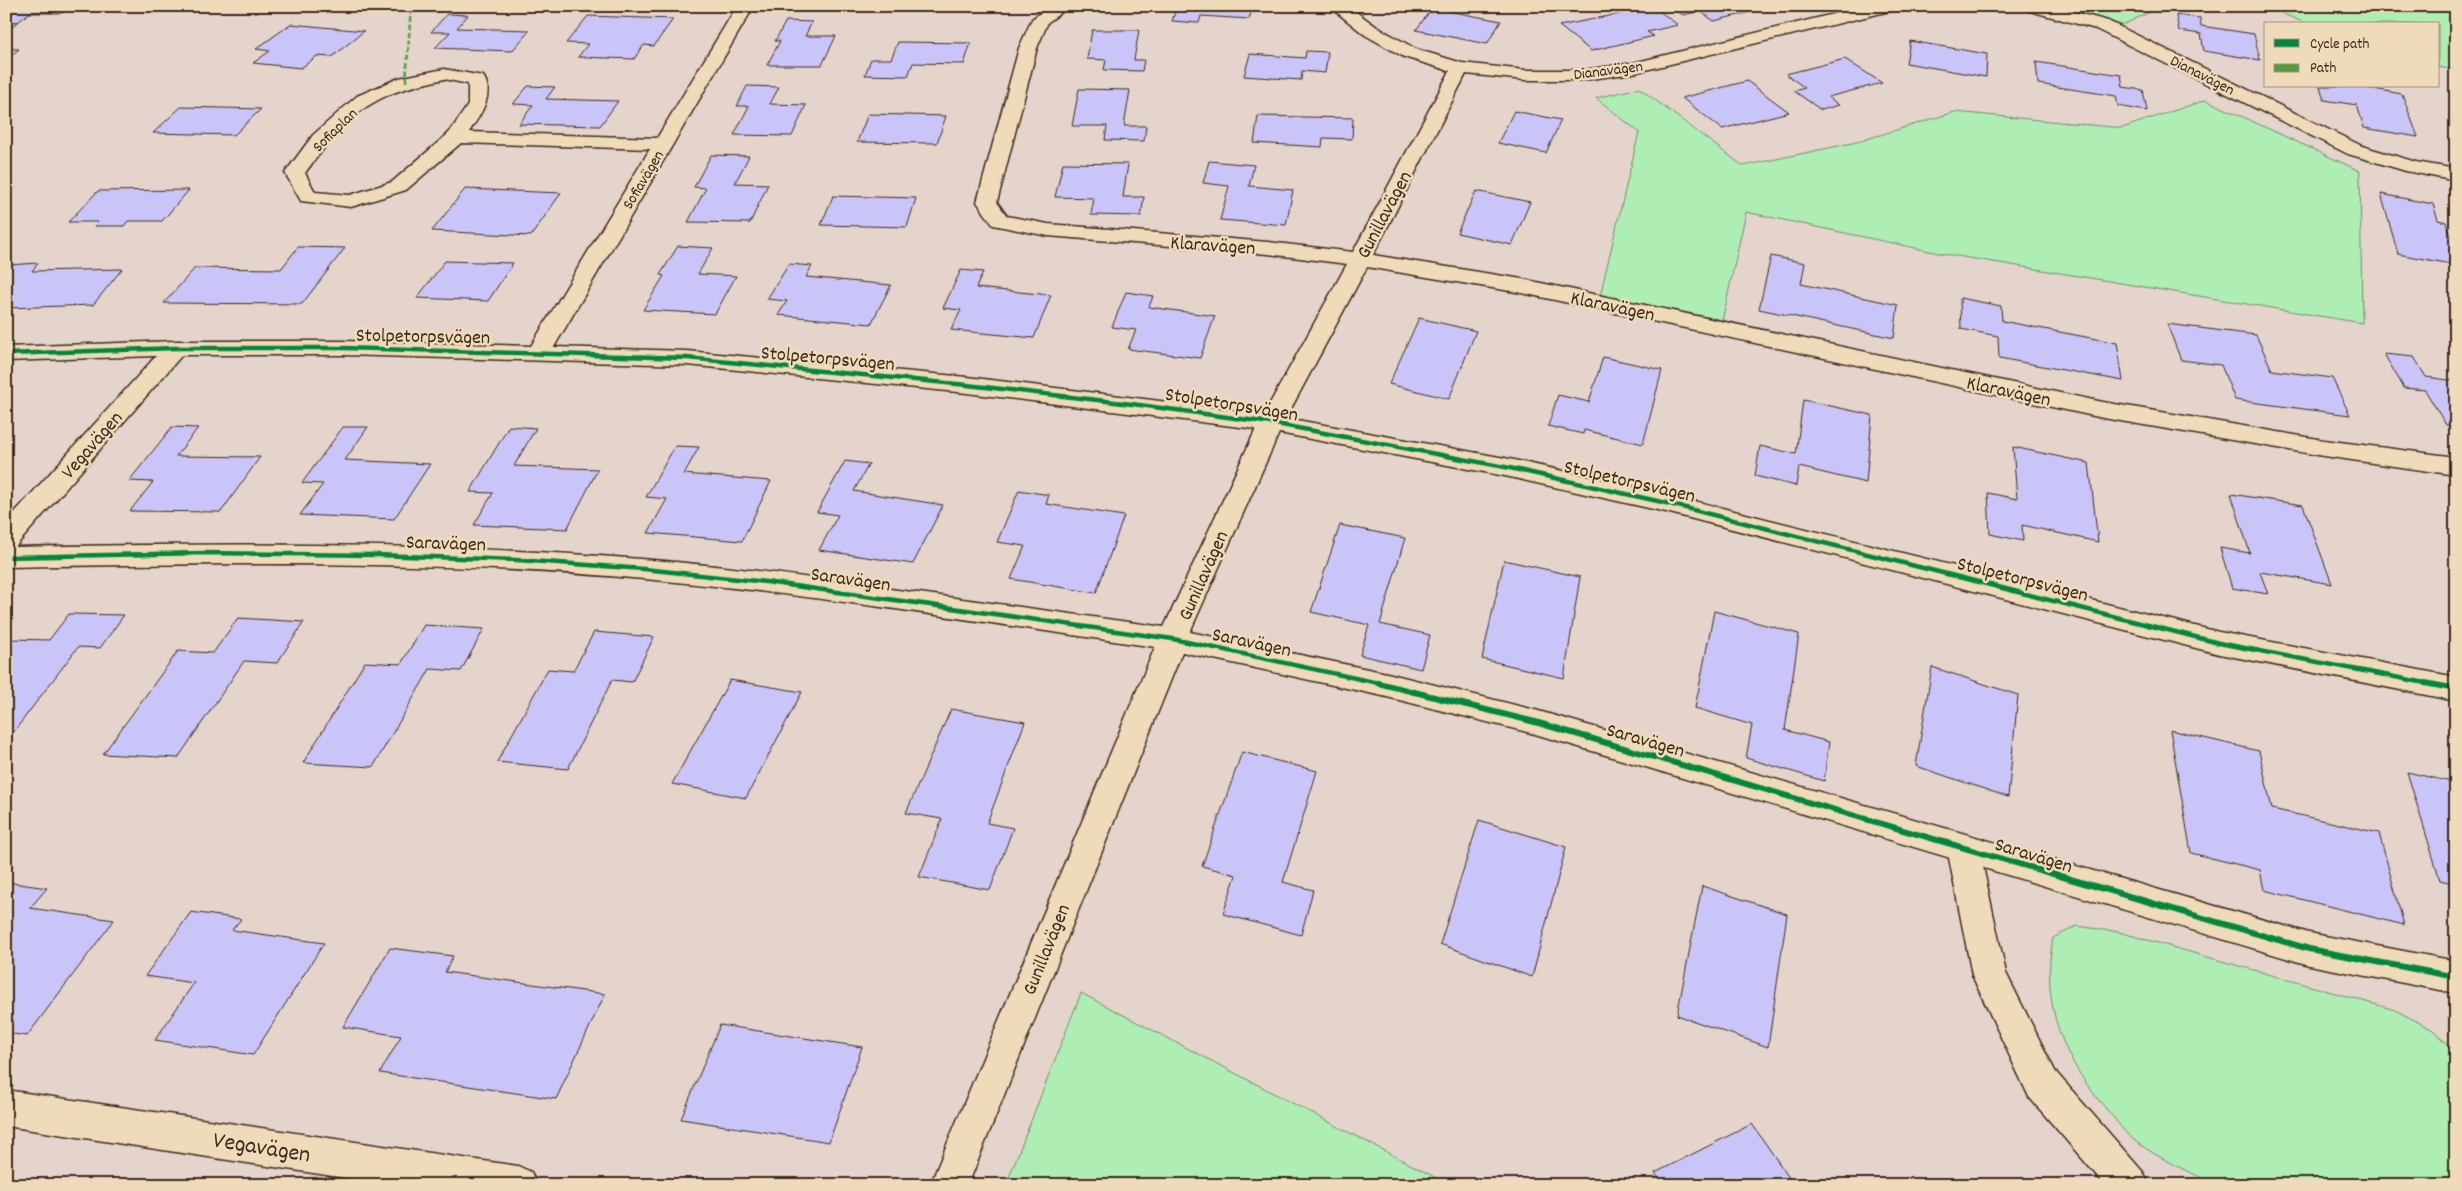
<svg xmlns="http://www.w3.org/2000/svg" width="2462" height="1191" font-family="Dekko,sans-serif">
<style>
.green{fill:#aeeeb5;stroke:#748c6a}
.building{fill:#cac5f8;stroke:#3b2a1e}
.lines{fill:none;stroke-linecap:round;stroke-linejoin:round}
.service-casing{stroke:#3b2a1e;stroke-width:3}
.minor-casing{stroke:#3b2a1e;stroke-width:3}
.service{fill:#efdbb9;fill-rule:evenodd}
.minor{fill:#efdbb9;fill-rule:evenodd}
.quiet{stroke:#529c3f;stroke-width:2.5;stroke-dasharray:5 2.5;stroke-linecap:butt}
.cycleway-far1-casing{stroke:#efdbb9;stroke-width:8}
.cycleway-casing{stroke:#efdbb9;stroke-width:9}
.cycleway-far1{stroke:#00873e;stroke-width:4.5}
.cycleway{stroke:#00873e;stroke-width:6}
.labels{text-anchor:middle;stroke-width:5;stroke-linejoin:round;paint-order:stroke}
.far-street-label{font-size:16px;fill:#3b2a1e;stroke:#efdbb9}
.street-label{font-size:20px;fill:#3b2a1e;stroke:#efdbb9}
.near-street-label{font-size:24px;fill:#3b2a1e;stroke:#efdbb9}
</style>
<rect width="100%" height="100%" fill="#e4d4cc"/>
<filter id="ink" filterUnits="userSpaceOnUse"><feTurbulence type="fractalNoise" baseFrequency=".02" numOctaves="2"/><feDisplacementMap in="SourceGraphic" scale="10" xChannelSelector="R" yChannelSelector="G"/><feConvolveMatrix kernelMatrix="1 2 1 2 8 2 1 2 1" color-interpolation-filters="sRGB"/></filter>
<g filter="url(#ink)">
<!-- green -->
<g class="green">
<polygon points="2061,6 2163,6 2122,25"/>
<polygon points="2265,6 2456,6 2456,70 2438,67 2438,24 2307,24"/>
<polygon points="1639,88 1743,166 1857,142 1955,112 2122,128 2206,100 2360,171 2362,323 1939,253 1746,212 1721,326 1600,296 1639,132 1596,98"/>
<path d="M2077,926l42,6 276,78 38,20 23,21v132l-237,2c-27,-11 -61,-27 -84,-44 -10,-7 -18,-20 -26,-29 -45,-50 -69,-107 -56,-174z"/>
<polygon points="1081,993 1450,1185 1006,1185"/>
</g>
<!-- building -->
<g class="building">
<polygon points="6,6 71,6 62,13 29,13 18,22 6,22"/>
<polygon points="1177,6 1253,6 1249,19 1201,16 1199,23 1172,21"/>
<polygon points="1671,6 1769,6 1771,7 1714,21 1700,11 1683,15"/>
<polygon points="1654,7 1678,25 1647,32 1654,36 1591,51 1559,26"/>
<polygon points="1432,8 1501,21 1487,44 1416,30"/>
<polygon points="447,14 468,15 457,28 530,30 512,51 435,48 450,32 431,32"/>
<polygon points="2176,15 2200,18 2201,26 2254,34 2260,60 2204,51 2201,34 2179,31"/>
<polygon points="588,16 673,19 654,46 644,45 634,59 578,57 588,44 566,43"/>
<polygon points="786,21 812,22 805,36 836,36 822,65 767,65 780,41 775,41"/>
<polygon points="6,22 18,22 6,32"/>
<polygon points="291,24 364,31 332,57 317,56 301,68 253,63 270,51 256,49"/>
<polygon points="1092,30 1139,30 1134,60 1144,60 1142,71 1104,70 1106,60 1087,59"/>
<polygon points="1910,41 1987,54 1986,77 1906,63"/>
<polygon points="898,42 971,43 964,64 913,63 908,76 865,75 871,59 891,59"/>
<polygon points="6,49 19,49 6,60"/>
<polygon points="1306,51 1328,52 1325,73 1302,71 1301,80 1244,76 1250,54 1305,58"/>
<polygon points="1845,59 1882,83 1828,97 1839,105 1821,110 1794,91 1805,88 1786,74"/>
<polygon points="2036,62 2121,75 2123,87 2143,90 2147,111 2118,106 2116,96 2038,84"/>
<polygon points="1747,81 1789,112 1722,129 1682,98"/>
<polygon points="528,86 555,87 546,99 618,101 600,126 519,124 533,105 513,104"/>
<polygon points="747,86 779,87 770,104 806,105 792,136 734,135 749,106 737,106"/>
<polygon points="2320,86 2357,86 2402,94 2418,137 2364,128 2357,105 2324,100"/>
<polygon points="1079,89 1130,90 1124,126 1146,126 1144,141 1105,140 1107,126 1072,126"/>
<polygon points="181,107 261,109 234,135 153,133"/>
<polygon points="1514,111 1561,120 1546,153 1498,143"/>
<polygon points="868,114 946,116 937,143 857,142"/>
<polygon points="1258,116 1353,118 1352,139 1323,138 1322,147 1254,143"/>
<polygon points="711,155 749,156 735,183 768,184 750,223 688,222 706,188 694,187"/>
<polygon points="1209,161 1254,165 1249,186 1293,190 1286,225 1220,220 1229,186 1203,183"/>
<polygon points="1063,163 1128,164 1123,197 1144,197 1141,216 1091,215 1094,198 1055,197"/>
<polygon points="465,189 561,193 531,236 432,231"/>
<polygon points="189,190 162,221 128,221 124,226 94,226 98,222 68,222 98,191"/>
<polygon points="1476,191 1530,202 1512,245 1457,233"/>
<polygon points="2381,194 2433,204 2438,220 2446,222 2456,249 2456,265 2398,254"/>
<polygon points="833,196 916,198 907,227 821,225"/>
<polygon points="678,246 713,248 698,274 736,276 715,314 643,310 664,276 660,275"/>
<polygon points="298,247 345,248 302,304 164,303 195,268 281,269"/>
<polygon points="1771,256 1805,263 1801,284 1898,305 1894,338 1759,309"/>
<polygon points="445,261 513,263 488,301 417,298"/>
<polygon points="38,263 32,271 122,269 93,305 6,308 6,297 9,294 6,294 6,267 9,265"/>
<polygon points="789,264 812,266 806,277 891,285 871,324 778,315 787,301 767,299"/>
<polygon points="961,270 983,272 976,288 1051,295 1034,338 951,330 961,310 943,308"/>
<polygon points="1126,292 1153,296 1149,307 1215,316 1200,358 1128,349 1136,330 1112,327"/>
<polygon points="1960,298 2001,306 2002,321 2117,343 2123,381 1999,358 1998,336 1961,329"/>
<polygon points="1419,318 1476,331 1449,399 1389,384"/>
<polygon points="2167,324 2256,335 2272,370 2332,378 2350,415 2235,400 2221,365 2181,360"/>
<polygon points="2384,354 2414,357 2426,377 2456,381 2456,426 2446,425 2425,390 2404,388"/>
<polygon points="1603,357 1662,370 1643,444 1584,430 1583,434 1548,426 1558,395 1589,402"/>
<polygon points="1803,400 1872,415 1866,483 1799,467 1796,486 1755,476 1760,446 1796,454"/>
<polygon points="509,426 536,428 514,466 598,469 567,529 474,525 493,493 470,492"/>
<polygon points="172,427 198,428 176,456 260,457 221,512 130,511 153,482 129,481"/>
<polygon points="343,427 368,427 345,460 430,464 394,519 300,515 323,484 302,483"/>
<polygon points="675,446 699,447 684,474 771,481 742,541 648,533 667,499 646,497"/>
<polygon points="2013,447 2089,463 2098,542 2022,525 2023,541 1990,534 1988,493 2017,499"/>
<polygon points="845,461 869,464 854,491 943,505 913,564 819,550 838,515 817,512"/>
<polygon points="1019,490 1049,495 1046,504 1124,516 1096,593 1011,579 1025,546 997,542"/>
<polygon points="2231,494 2303,505 2332,584 2260,572 2268,594 2232,588 2220,548 2250,553"/>
<polygon points="1340,525 1405,538 1380,624 1430,635 1421,669 1360,655 1369,625 1311,612"/>
<polygon points="1504,560 1580,577 1564,678 1482,659"/>
<polygon points="1714,611 1799,634 1785,730 1829,742 1824,781 1746,758 1752,725 1695,708"/>
<polygon points="69,614 124,615 100,648 78,647 6,742 6,646 12,639 49,640"/>
<polygon points="238,618 304,622 277,663 244,661 178,758 103,754 178,651 213,653"/>
<polygon points="424,625 484,629 461,671 430,669 373,767 303,763 365,662 401,664"/>
<polygon points="594,632 654,637 632,682 612,680 568,769 497,762 548,669 573,671"/>
<polygon points="1932,667 2018,695 2008,797 1916,766"/>
<polygon points="730,680 802,692 746,798 672,784"/>
<polygon points="951,709 1025,722 987,823 1013,828 990,890 919,877 942,819 906,813"/>
<polygon points="2170,730 2259,751 2272,809 2379,833 2404,925 2264,890 2260,870 2191,853"/>
<polygon points="1242,752 1317,771 1283,882 1313,890 1301,935 1223,914 1236,875 1202,866"/>
<polygon points="2407,772 2456,783 2456,884 2440,880"/>
<polygon points="1479,820 1566,847 1532,977 1440,944"/>
<polygon points="6,882 47,888 30,908 114,920 27,1036 6,1033"/>
<polygon points="1702,886 1787,914 1768,1047 1677,1015"/>
<polygon points="191,912 241,919 232,930 324,943 253,1055 155,1040 194,983 145,976"/>
<polygon points="390,948 453,956 445,972 605,994 556,1099 380,1073 401,1036 343,1027"/>
<polygon points="720,1025 862,1047 829,1142 681,1119"/>
<polygon points="1752,1124 1794,1185 1663,1185 1655,1173"/>
</g>
<g class="lines">
<defs>
<polygon id="service" points="1963,834 1974,838 1979,848 2006,973 2055,1071 2143,1172 2149,1185 2105,1185 2029,1097 1977,986 1972,975 1947,848 1952,838"/>
<g id="minor">
<path d="M737,6h17l-200,341 133,4 280,26 297,37 83,-150 -79,-10 -220,-18 -55,-11 -16,-23 42,-154 13,-29 18,-13h20l-22,16 -11,26 -40,154 10,14 41,8 220,18 85,10 97,-181 -46,-14 -39,-22 -36,-29h19l29,21 39,22 46,14 63,7h59l49,-7 233,-57h30l-2,4 -261,63 -49,7h-59l-59,-6 -93,181 149,24 581,123 221,38 132,17v18l-132,-19 -221,-38 -581,-125 -155,-26 -81,151 219,40 157,35 557,139 237,45v24l-237,-47 -557,-143 -157,-35 -226,-43 -89,199 197,41 148,37 774,223 147,28v32l-147,-28 -774,-231 -148,-37 -205,-45 -214,533h-38l225,-538c-170,-24 -340,-53 -511,-68 -212,-19 -425,-16 -638,-12v-45l150,-166 -150,5v-14l170,-6h167l188,5 119,-197 -189,-6 -55,47 -55,17 -50,-6 -16,-28 28,-38 44,-39 42,-18 45,-9 39,7c13,18 -4,41 -14,56l188,6zM444,79l24,5v21l-19,28 -57,49 -42,13 -35,-3 -10,-19c16,-22 42,-55 66,-69 22,-14 48,-19 73,-25zM182,355h161l344,10 280,28 289,36 -92,198c-93,-13 -187,-26 -281,-39 -80,-11 -161,-23 -242,-29 -209,-17 -417,-16 -626,-12z"/>
<polygon points="2024,6 2052,6 2108,21 2362,146 2416,162 2456,169 2456,181 2406,171 2348,154 2096,29 2026,10"/>
<polygon points="6,1090 518,1166 531,1172 537,1185 391,1185 6,1126"/>
</g>
</defs>
<!-- service casing -->
<use href="#service" class="service-casing"/>
<!-- minor casing -->
<use href="#minor" class="minor-casing"/>
<!-- service -->
<use href="#service" class="service"/>
<!-- minor -->
<use href="#minor" class="minor"/>
<!-- quiet -->
<g class="quiet">
<polyline points="1024,6 1061,7"/>
<polyline points="406,82 411,6"/>
</g>
<defs>
<g id="cycleway-far1">
<polyline points="6,354 176,348 343,348 687,358 967,385 1132,404 1271,423 1505,467 1662,502 2219,643 2431,684"/>
<polyline points="6,557 205,553 377,555 517,560 644,569 766,582 1173,639 1383,684"/>
</g>
<g id="cycleway">
<polyline points="1378,683 1535,722 2309,949 2456,977"/>
<polyline points="2425,683 2456,689"/>
</g>
</defs>
<!-- cycleway-far1 casing -->
<use href="#cycleway-far1" class="cycleway-far1-casing"/>
<!-- cycleway casing -->
<use href="#cycleway" class="cycleway-casing"/>
<!-- cycleway-far1 -->
<use href="#cycleway-far1" class="cycleway-far1"/>
<!-- cycleway -->
<use href="#cycleway" class="cycleway"/>
</g>
</g>
<g class="labels">
<!-- far-street labels -->
<g class="far-street-label">
<text transform="translate(1608 69) rotate(-7)" y="6">Dianavägen</text>
<text transform="translate(2203 74) rotate(27)" y="6">Dianavägen</text>
<text transform="translate(334 129) rotate(-44)" y="6">Sofiaplan</text>
<text transform="translate(642 179) rotate(-59)" y="6">Sofiavägen</text>
</g>
<!-- street labels -->
<g class="street-label">
<text transform="translate(1383 214) rotate(-62)" y="7">Gunillavägen</text>
<text transform="translate(1213 244) rotate(4)" y="7">Klaravägen</text>
<text transform="translate(1613 305) rotate(12)" y="7">Klaravägen</text>
<text transform="translate(423 335) rotate(1)" y="7">Stolpetorpsvägen</text>
<text transform="translate(828 357) rotate(5)" y="7">Stolpetorpsvägen</text>
<text transform="translate(2009 390) rotate(12)" y="7">Klaravägen</text>
<text transform="translate(1232 403) rotate(9)" y="7">Stolpetorpsvägen</text>
<text transform="translate(91 444) rotate(-49)" y="7">Vegavägen</text>
<text transform="translate(1630 480) rotate(13)" y="7">Stolpetorpsvägen</text>
<text transform="translate(446 542) rotate(2)" y="7">Saravägen</text>
<text transform="translate(1202 575) rotate(-66)" y="7">Gunillavägen</text>
<text transform="translate(851 578) rotate(8)" y="7">Saravägen</text>
<text transform="translate(2023 578) rotate(14)" y="7">Stolpetorpsvägen</text>
<text transform="translate(1252 641) rotate(12)" y="7">Saravägen</text>
<text transform="translate(1646 739) rotate(16)" y="7">Saravägen</text>
<text transform="translate(2034 854) rotate(17)" y="7">Saravägen</text>
<text transform="translate(1045 949) rotate(-68)" y="7">Gunillavägen</text>
</g>
<!-- near-street labels -->
<g class="near-street-label">
<text transform="translate(262 1146) rotate(9)" y="8">Vegavägen</text>
</g>
</g>
<!-- margin -->
<rect width="2462" height="1191" fill="none" stroke="#efdbb9" stroke-width="25"/>
<rect x="12" y="12" width="2437" height="1166" fill="none" stroke="#3b2a1e" stroke-width="2" filter="url(#ink)"/>
<!-- legend -->
<rect x="2264" y="22" width="175" height="65" fill="#efdbb9" stroke="#a7947b"/>
<rect x="2274" y="39" width="25" height="8" fill="#00873e" stroke="#a7947b"/>
<text x="2310" y="48" font-size="15" fill="#3b2a1e">Cycle path</text>
<rect x="2274" y="64" width="25" height="8" fill="#529c3f" stroke="#a7947b"/>
<text x="2310" y="72" font-size="15" fill="#3b2a1e">Path</text>
</svg>
